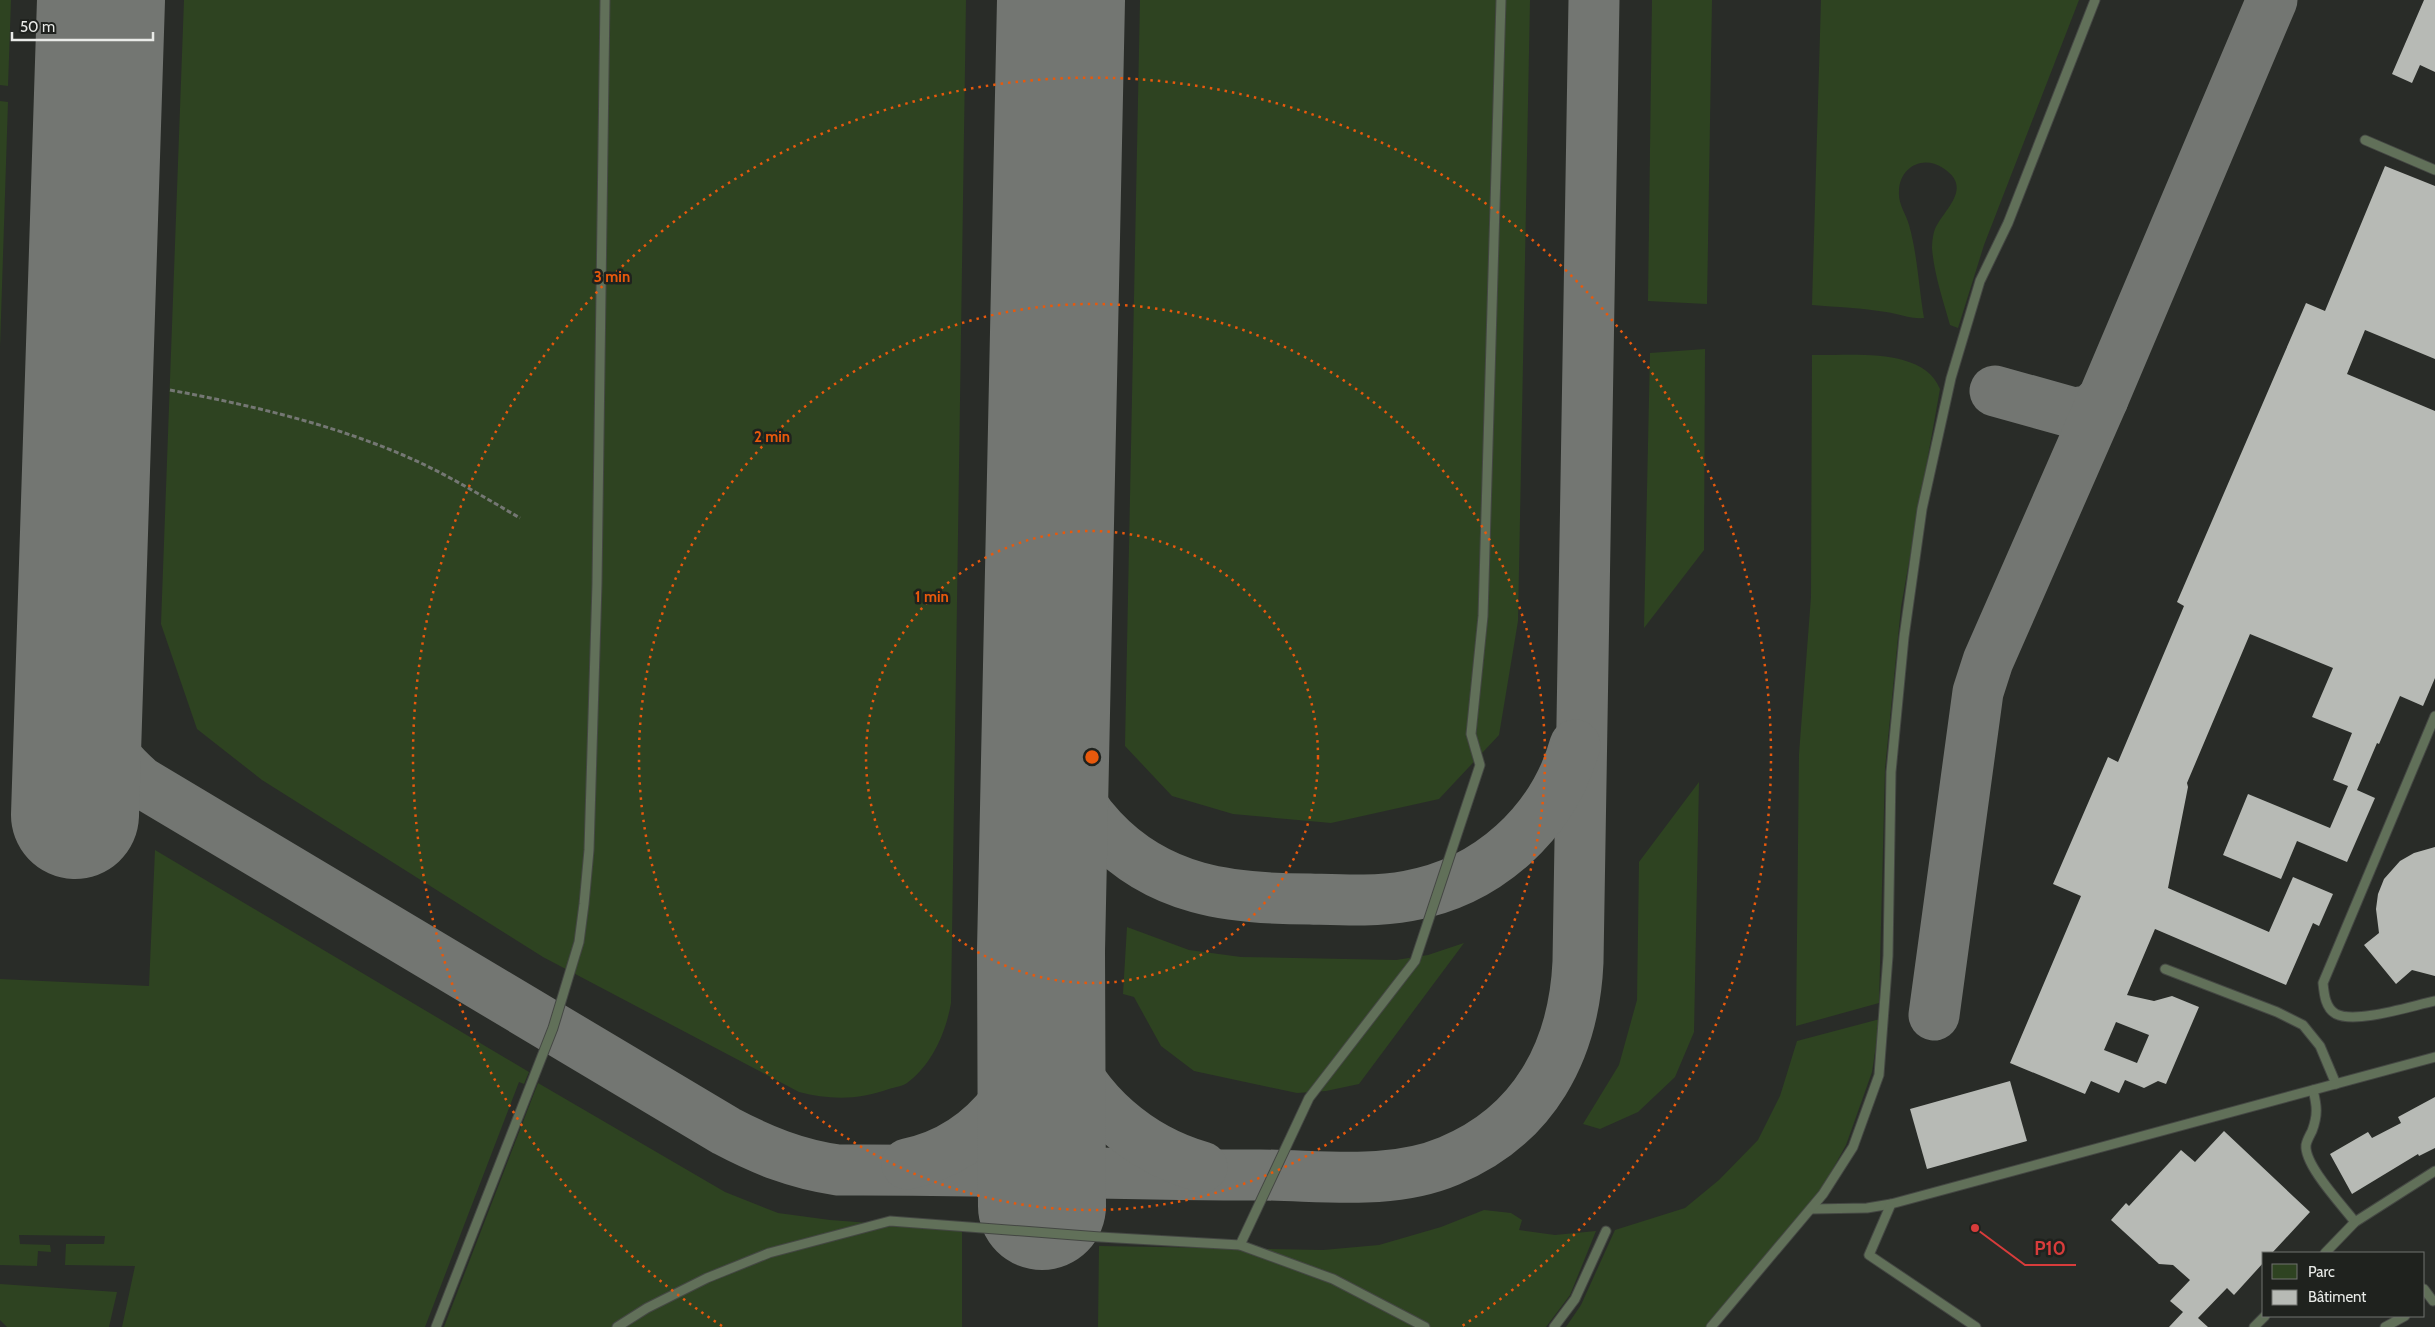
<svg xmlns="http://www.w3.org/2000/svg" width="2435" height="1327" font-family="Cabin,sans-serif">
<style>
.green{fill:#2e4321}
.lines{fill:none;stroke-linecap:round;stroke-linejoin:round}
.taxiway{stroke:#737672;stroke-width:51}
.runway{stroke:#737672;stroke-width:128}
.building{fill:#b7bab5;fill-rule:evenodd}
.service-casing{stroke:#444743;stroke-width:11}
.path{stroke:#747773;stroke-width:3;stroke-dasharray:5 2.5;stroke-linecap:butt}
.service{stroke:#617059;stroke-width:9}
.ring{fill:none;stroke:#e8590c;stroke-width:2.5;stroke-dasharray:2.5 5}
.centre{fill:#e8590c;stroke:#1f221e;stroke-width:2.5}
.ring-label{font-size:15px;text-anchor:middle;font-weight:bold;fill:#e8590c;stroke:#1f221e;stroke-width:5;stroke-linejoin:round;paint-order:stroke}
.leader{fill:none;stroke:#d83c3b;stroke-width:2}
.callout-dot{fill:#d83c3b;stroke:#1f221e;stroke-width:2}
.callout-label{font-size:19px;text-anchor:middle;font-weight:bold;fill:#d83c3b;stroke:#1f221e;stroke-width:5;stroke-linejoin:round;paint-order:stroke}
</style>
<rect width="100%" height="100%" fill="#292c28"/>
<!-- green -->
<g class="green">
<polygon points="0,0 11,0 8,86 0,85"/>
<path d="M184,0h782l-15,1003c-5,29 -19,62 -44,80 -4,3 -12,4 -18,6 -30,11 -59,11 -90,3l-256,-135 -281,-177 -65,-51 -36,-105z"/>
<polygon points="1140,0 1530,0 1518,621 1499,735 1439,799 1331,823 1233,814 1172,796 1125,746"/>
<polygon points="1652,0 1712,0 1707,304 1648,301"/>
<path d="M1821,0h258l-95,245 -26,83 -8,-3c-7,-25 -16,-51 -18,-77 0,-6 1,-14 3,-19 9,-20 39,-41 8,-61 -21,-14 -44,0 -44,24 -1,12 7,22 10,33 8,27 10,64 15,93 -14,1 -24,-4 -38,-6 -24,-4 -49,-5 -74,-7z"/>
<polygon points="0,101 8,102 0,348"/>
<polygon points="1705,349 1704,550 1644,628 1650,353"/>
<path d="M1812,355c37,1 111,-9 128,34l-39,218 -16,162 -6,234 -83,23 3,-272 12,-157z"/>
<polygon points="1699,782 1694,1032 1675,1077 1638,1112 1600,1129 1583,1124 1619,1065 1637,1000 1639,862"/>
<polygon points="155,850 529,1072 524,1084 519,1082 425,1327 122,1327 135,1266 65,1265 66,1244 104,1244 105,1236 19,1235 20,1244 50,1245 51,1252 38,1251 37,1266 0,1265 0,979 149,986"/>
<polygon points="1127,927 1189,950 1241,957 1396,960 1428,955 1464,943 1359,1084 1326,1091 1297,1093 1194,1071 1161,1046 1134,997 1123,994"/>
<polygon points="1880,1019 1872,1072 1846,1145 1815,1201 1709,1327 1566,1327 1581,1305 1615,1230 1685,1208 1719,1180 1758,1140 1780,1096 1797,1041"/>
<polygon points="538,1083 725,1192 778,1213 830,1220 962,1230 962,1327 444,1327"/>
<polygon points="1484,1210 1511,1213 1522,1220 1519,1230 1555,1235 1596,1231 1570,1295 1546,1327 1098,1327 1099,1246 1323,1250 1379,1245 1441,1227"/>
<polygon points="0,1284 117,1292 109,1327 7,1327 0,1320"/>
</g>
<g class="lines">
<!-- taxiway -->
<g class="taxiway">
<polyline points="1995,391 2074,413 2091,410 2103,399"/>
<path d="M80,640c5,63 11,99 61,142l585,349c36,19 70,33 112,39 140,-1 281,5 422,5 61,0 130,11 189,-14 85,-35 125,-110 129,-199l16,-962"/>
<path d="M1047,666c6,61 10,117 55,164 57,61 129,69 208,69 32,1 66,3 98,-3 80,-14 145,-73 167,-151"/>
<path d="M1041,951c5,30 8,61 19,89 24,63 79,109 142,127"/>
<polyline points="1934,1015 1978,692 1988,661 2103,399 2272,0"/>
<path d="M907,1164c81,-17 135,-92 134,-174"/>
</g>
<!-- runway -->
<g class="runway">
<polyline points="75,815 101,0"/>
<polyline points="1042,1206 1041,951 1061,0"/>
</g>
</g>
<!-- building -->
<g class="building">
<polygon points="2424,0 2435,0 2435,72 2420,65 2412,83 2392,74"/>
<path d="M2385,166l50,20v173l-70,-29 -18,44 88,37v267l-12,28 -23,-10 -21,48 -2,-1 -20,47 18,8 -28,64 -50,-21 -16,38 -58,-24 25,-61 82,34 18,-42 -15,-6 19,-47 -40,-16 21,-49 -83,-34 -63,149 1,4 -20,101 101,44 24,-55 40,17 -14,32 -6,-3 -27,62 -131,-56 -28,66 27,6 18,-5 27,11 -33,77 -8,-3 -14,7 -19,-8 -6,13 -28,-12 -6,13 -75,-31 71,-167 -28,-12 55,-127 10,5 66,-156 -7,-4 129,-299 19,8zM2116,1022l33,13 -12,28 -33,-13z"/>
<polygon points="2435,847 2435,976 2412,970 2396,984 2364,945 2379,933 2376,909 2378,894 2384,879 2400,861 2414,853"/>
<polygon points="2010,1081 2027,1141 1927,1169 1910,1109"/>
<polygon points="2435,1097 2435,1148 2419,1156 2418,1154 2352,1194 2330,1154 2368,1132 2372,1138 2401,1123 2398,1117"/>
<polygon points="2224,1131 2310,1212 2272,1253 2264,1253 2264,1262 2234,1295 2227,1288 2198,1318 2208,1327 2169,1327 2183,1312 2170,1301 2190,1280 2173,1265 2159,1264 2111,1220 2126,1203 2129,1206 2181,1150 2195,1162"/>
</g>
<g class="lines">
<defs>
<g id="service">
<polyline points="2365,140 2435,170"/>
<path d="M2435,716l-112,267c1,10 2,25 13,31 20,10 75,-8 99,-13"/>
<polyline points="2165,969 2277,1012 2303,1025 2320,1046 2336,1084"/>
<path d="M2313,1090c4,16 5,25 -1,41 -2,4 -5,9 -6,14 -2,20 36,60 49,77"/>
<polyline points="1812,1209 1867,1208 1891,1204"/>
<polyline points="1240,1245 1309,1098 1415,961 1480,765 1471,734 1483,616 1501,0"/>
<polyline points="2325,1253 2355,1222 2435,1171"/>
<polyline points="2424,1289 2433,1301"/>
<polyline points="436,1327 553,1028 579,942 584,904 589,850 597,584 605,0"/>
<polyline points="617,1327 647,1308 707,1278 769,1253 890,1221 1100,1237 1240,1245 1333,1279 1425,1327"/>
<polyline points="1554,1327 1575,1299 1606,1231"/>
<polyline points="1711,1327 1823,1194 1853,1147 1879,1075 1888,956 1891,772 1904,637 1922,509 1951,378 1980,281 2008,223 2095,0"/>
<polyline points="1976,1327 1869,1255 1891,1204 2435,1057"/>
<polyline points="2254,1327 2265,1316"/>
<polyline points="2385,1327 2405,1316"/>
</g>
</defs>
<!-- service casing -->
<use href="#service" class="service-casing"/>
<!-- path -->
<path class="path" d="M170,390c79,15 158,33 233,65 40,17 79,41 117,63"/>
<!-- service -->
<use href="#service" class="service"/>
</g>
<!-- distance rings -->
<g class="ring">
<circle cx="1092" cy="757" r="226"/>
<circle cx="1092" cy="757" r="453"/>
<path d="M722 1326A679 679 0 1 1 1462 1326"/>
</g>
<circle cx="1092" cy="757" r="8" class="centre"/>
<g class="ring-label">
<text x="612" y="282">3 min</text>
<text x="772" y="442">2 min</text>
<text x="932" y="602">1 min</text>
</g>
<!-- callouts -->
<path class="leader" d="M1975 1228L2025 1265H2076"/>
<circle class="callout-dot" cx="1975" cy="1228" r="5"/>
<g class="callout-label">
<text x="2050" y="1255">P10</text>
</g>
<!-- legend -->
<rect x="2262" y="1252" width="162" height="65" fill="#1f221e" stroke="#70726f"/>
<rect x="2272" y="1264" width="25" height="15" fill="#2e4321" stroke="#70726f"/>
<text x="2308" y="1277" font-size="15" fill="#e9ebe8">Parc</text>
<rect x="2272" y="1290" width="25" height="15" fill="#b7bab5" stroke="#70726f"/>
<text x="2308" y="1302" font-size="15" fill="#e9ebe8">Bâtiment</text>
<!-- scale -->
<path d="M12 32v8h141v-8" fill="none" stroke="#e9ebe8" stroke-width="2.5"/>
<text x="20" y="32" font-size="15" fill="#e9ebe8" stroke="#1f221e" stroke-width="4" paint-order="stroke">50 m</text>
</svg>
